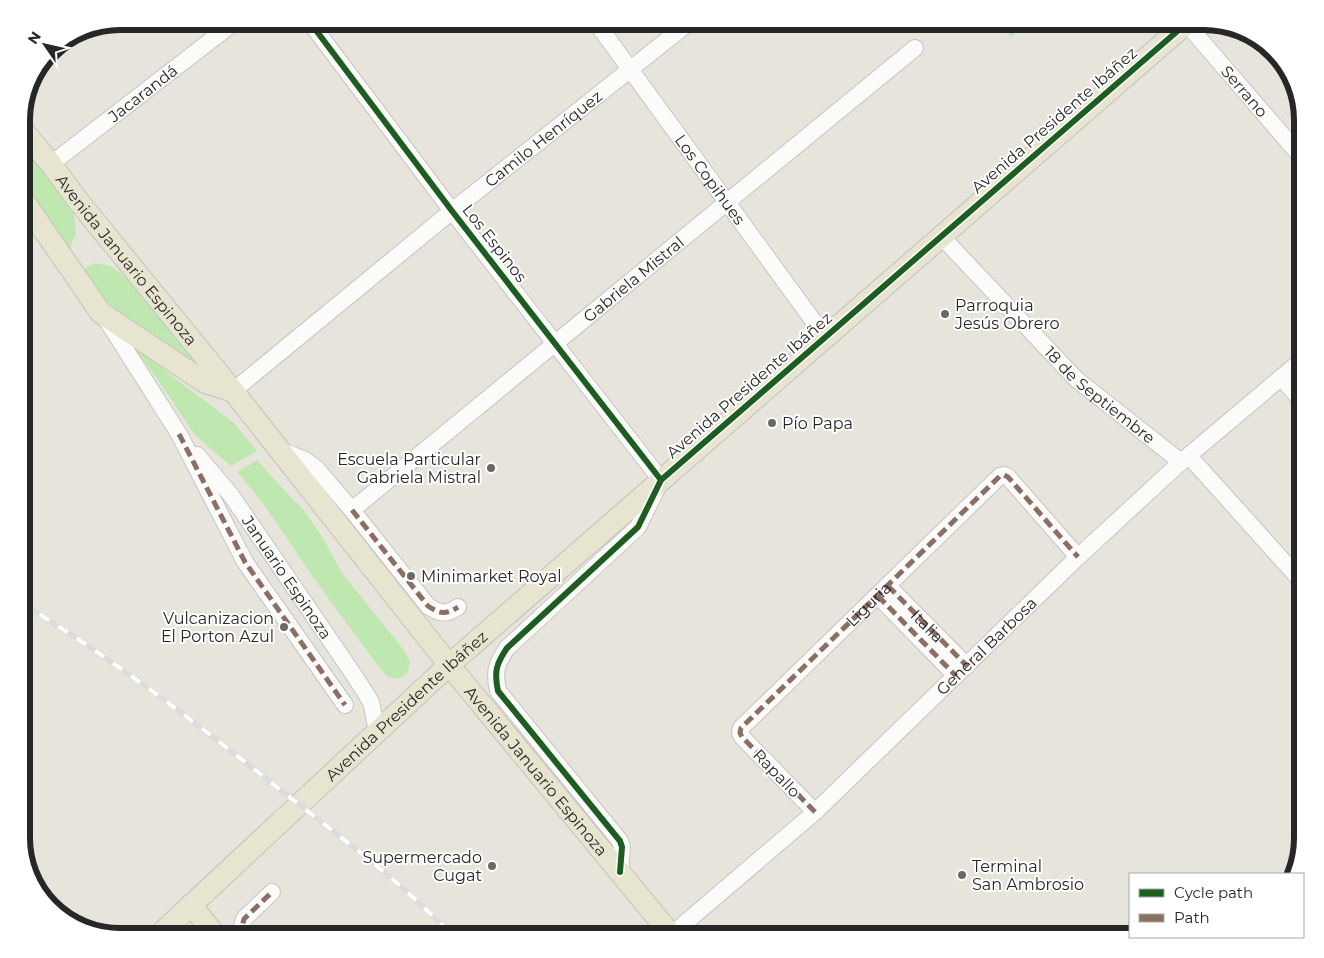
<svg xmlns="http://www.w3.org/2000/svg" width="1324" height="958" font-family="Montserrat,sans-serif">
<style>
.green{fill:#bfe7b0}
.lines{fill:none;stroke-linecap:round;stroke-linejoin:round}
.minor-casing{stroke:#c6c5c6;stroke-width:18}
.major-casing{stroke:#c3c2bf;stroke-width:23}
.minor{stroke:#fbfbfa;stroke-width:16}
.major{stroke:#e7e5d0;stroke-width:21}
.rail-casing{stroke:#dcdcdd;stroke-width:5.5}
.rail{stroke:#fff;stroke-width:4;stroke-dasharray:11;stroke-linecap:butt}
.quiet{stroke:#8d6e63;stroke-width:5;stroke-dasharray:10 5;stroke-linecap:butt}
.cycleway-casing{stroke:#fff;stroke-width:9}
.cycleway{stroke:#1b5e20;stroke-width:6}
.poi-dot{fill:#6a6966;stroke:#fff;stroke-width:2}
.labels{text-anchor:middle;stroke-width:4;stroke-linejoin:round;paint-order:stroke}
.street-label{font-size:16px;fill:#272727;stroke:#fff}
.poi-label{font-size:16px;fill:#272727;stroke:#fff;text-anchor:start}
.rim{fill:none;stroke:#272727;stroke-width:6}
</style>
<rect width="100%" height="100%" fill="#e7e4db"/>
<!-- green -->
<g class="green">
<polygon points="999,21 1028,21 1011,37"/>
<polygon points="21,144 73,208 76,233 69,250 21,181"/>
<polygon points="95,263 110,266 126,277 215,385 135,327 99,294 82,270"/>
<polygon points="129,341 168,373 234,423 257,451 231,466 195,435 158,380"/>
<path d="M257,460l36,40 10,9 21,31 18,33 61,76 7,12 -2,11 -10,7 -10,-2 -9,-10c-23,-31 -46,-62 -68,-93 -24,-35 -46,-71 -74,-102z"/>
</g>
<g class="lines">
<defs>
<g id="minor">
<path d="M309,21l143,190 209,269 -23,47 -131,121c-11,16 -13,24 -9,43l122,150 2,6 -2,25"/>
<path id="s1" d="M595,21l230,316"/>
<path id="s2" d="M1186,23l117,136"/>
<path id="s3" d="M51,164l185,-143"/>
<path id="s4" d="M941,236l135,143 105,83"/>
<polyline points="106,319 179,434 245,562 345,705"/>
<polyline points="1281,377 1303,403"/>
<path id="s5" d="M233,391l219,-180 239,-190"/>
<path d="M280,450l25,10 11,8 36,42 76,96c12,8 18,9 30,1"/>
<path id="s6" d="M197,455l34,40 125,183 15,24 6,29"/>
<polyline points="1189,456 1303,583"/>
<path id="s7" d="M352,510l563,-462"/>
<path id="s8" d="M888,586l79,80"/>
<polyline points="878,596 956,676"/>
<path id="s9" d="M815,812l-73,-75 -2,-4 1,-5 259,-252 4,-1 4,2 70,80"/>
<path id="s10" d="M671,935l144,-123 263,-255 103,-95 122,-103"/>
<polyline points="245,937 241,930 244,919 272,892"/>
</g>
<g id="major">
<path id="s11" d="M21,128l30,36 28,38 154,189 216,274 224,272"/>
<polyline points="21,197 101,313 206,383 233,391"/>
<polyline points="191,905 217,937"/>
<path id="s12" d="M157,937l292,-272 740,-644"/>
</g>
</defs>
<!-- minor casing -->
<use href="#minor" class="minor-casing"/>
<!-- major casing -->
<use href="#major" class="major-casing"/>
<!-- minor -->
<use href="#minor" class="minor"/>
<!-- major -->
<use href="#major" class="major"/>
<defs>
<g id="rail">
<polyline points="21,587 22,587"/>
<path d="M21,603c86,52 165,112 243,174 40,32 82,63 121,96 24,20 47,42 70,64"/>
</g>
</defs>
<!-- rail casing -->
<use href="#rail" class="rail-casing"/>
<!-- rail -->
<use href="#rail" class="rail"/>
<!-- quiet -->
<g class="quiet">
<polyline points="179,434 245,562 345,705"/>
<path d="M352,510l76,96c12,8 18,9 30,1"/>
<polyline points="888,586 967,666"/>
<polyline points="878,596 956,676"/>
<polyline points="815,812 742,737 740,733 741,728 1000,476 1004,475 1008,477 1078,557"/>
<polyline points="245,937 241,930 244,919 272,892"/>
</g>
<defs>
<g id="cycleway">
<polyline points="309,21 452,211 661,480"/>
<path d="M620,872l2,-25 -2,-6 -122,-150c-4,-19 -2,-27 9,-43l131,-121 23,-47 528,-459"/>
</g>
</defs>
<!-- cycleway casing -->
<use href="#cycleway" class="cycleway-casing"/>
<!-- cycleway -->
<use href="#cycleway" class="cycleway"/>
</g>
<!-- markers -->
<g class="poi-dot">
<circle cx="945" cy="314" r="5"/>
<circle cx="772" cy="423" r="5"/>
<circle cx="491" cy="468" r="5"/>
<circle cx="411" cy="576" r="5"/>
<circle cx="284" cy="627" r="5"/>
<circle cx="492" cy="866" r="5"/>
<circle cx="962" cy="875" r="5"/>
</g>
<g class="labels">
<!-- street labels -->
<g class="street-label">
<text dy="6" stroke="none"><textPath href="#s2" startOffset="90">Serrano</textPath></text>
<text dy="6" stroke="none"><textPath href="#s3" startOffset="116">Jacarandá</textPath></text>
<text transform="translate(1054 120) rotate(-41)" y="6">Avenida Presidente Ibáñez</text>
<text dy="6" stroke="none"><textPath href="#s5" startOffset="400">Camilo Henríquez</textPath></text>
<text dy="6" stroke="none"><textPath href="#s1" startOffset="196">Los Copihues</textPath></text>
<text transform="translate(495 243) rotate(52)" y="6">Los Espinos</text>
<text dy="6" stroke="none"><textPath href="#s11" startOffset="169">Avenida Januario Espinoza</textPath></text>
<text dy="6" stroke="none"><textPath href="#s7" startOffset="364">Gabriela Mistral</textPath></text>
<text transform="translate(749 385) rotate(-41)" y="6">Avenida Presidente Ibáñez</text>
<text dy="6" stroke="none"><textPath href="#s4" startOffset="225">18 de Septiembre</textPath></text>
<text dy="6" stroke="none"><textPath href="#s6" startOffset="152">Januario Espinoza</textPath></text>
<text dy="6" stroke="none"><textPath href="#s9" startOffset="292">Liguria</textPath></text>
<text dy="6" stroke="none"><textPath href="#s8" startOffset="56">Italia</textPath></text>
<text dy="6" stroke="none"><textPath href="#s10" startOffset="428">General Barbosa</textPath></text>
<text dy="6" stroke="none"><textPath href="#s12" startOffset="340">Avenida Presidente Ibáñez</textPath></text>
<text dy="6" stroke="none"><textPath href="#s11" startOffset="824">Avenida Januario Espinoza</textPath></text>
<text transform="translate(777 773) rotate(46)" y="6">Rapallo</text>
</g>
<!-- poi labels -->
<g class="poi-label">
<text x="955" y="311">Parroquia<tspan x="955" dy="18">Jesús Obrero</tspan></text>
<text x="782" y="429">Pío Papa</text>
<text x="481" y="465" text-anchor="end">Escuela Particular<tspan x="481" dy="18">Gabriela Mistral</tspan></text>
<text x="421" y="582">Minimarket Royal</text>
<text x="274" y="624" text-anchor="end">Vulcanizacion<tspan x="274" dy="18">El Porton Azul</tspan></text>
<text x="482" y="863" text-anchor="end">Supermercado<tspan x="482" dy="18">Cugat</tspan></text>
<text x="972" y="872">Terminal<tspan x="972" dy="18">San Ambrosio</tspan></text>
</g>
</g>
<!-- crop -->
<path d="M0 0H1324V958H0ZM120 30H1204A90 90 0 0 1 1294 120V838A90 90 0 0 1 1204 928H120A90 90 0 0 1 30 838V120A90 90 0 0 1 120 30Z" fill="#fff" fill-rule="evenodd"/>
<path class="rim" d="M120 30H1204A90 90 0 0 1 1294 120V838A90 90 0 0 1 1204 928H120A90 90 0 0 1 30 838V120A90 90 0 0 1 120 30Z"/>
<!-- legend -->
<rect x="1129" y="873" width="175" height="65" fill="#ffffff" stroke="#a9a9a9"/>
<rect x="1139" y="889" width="25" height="8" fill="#1b5e20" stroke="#a9a9a9"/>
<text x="1174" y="898" font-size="15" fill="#272727">Cycle path</text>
<rect x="1139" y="914" width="25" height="8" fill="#8d6e63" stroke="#a9a9a9"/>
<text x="1174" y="923" font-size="15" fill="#272727">Path</text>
<!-- north arrow -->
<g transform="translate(45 45) rotate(304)" stroke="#ffffff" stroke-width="4" paint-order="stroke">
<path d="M0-4L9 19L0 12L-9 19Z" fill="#272727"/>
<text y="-8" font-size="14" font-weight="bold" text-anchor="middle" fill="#272727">N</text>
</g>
</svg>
